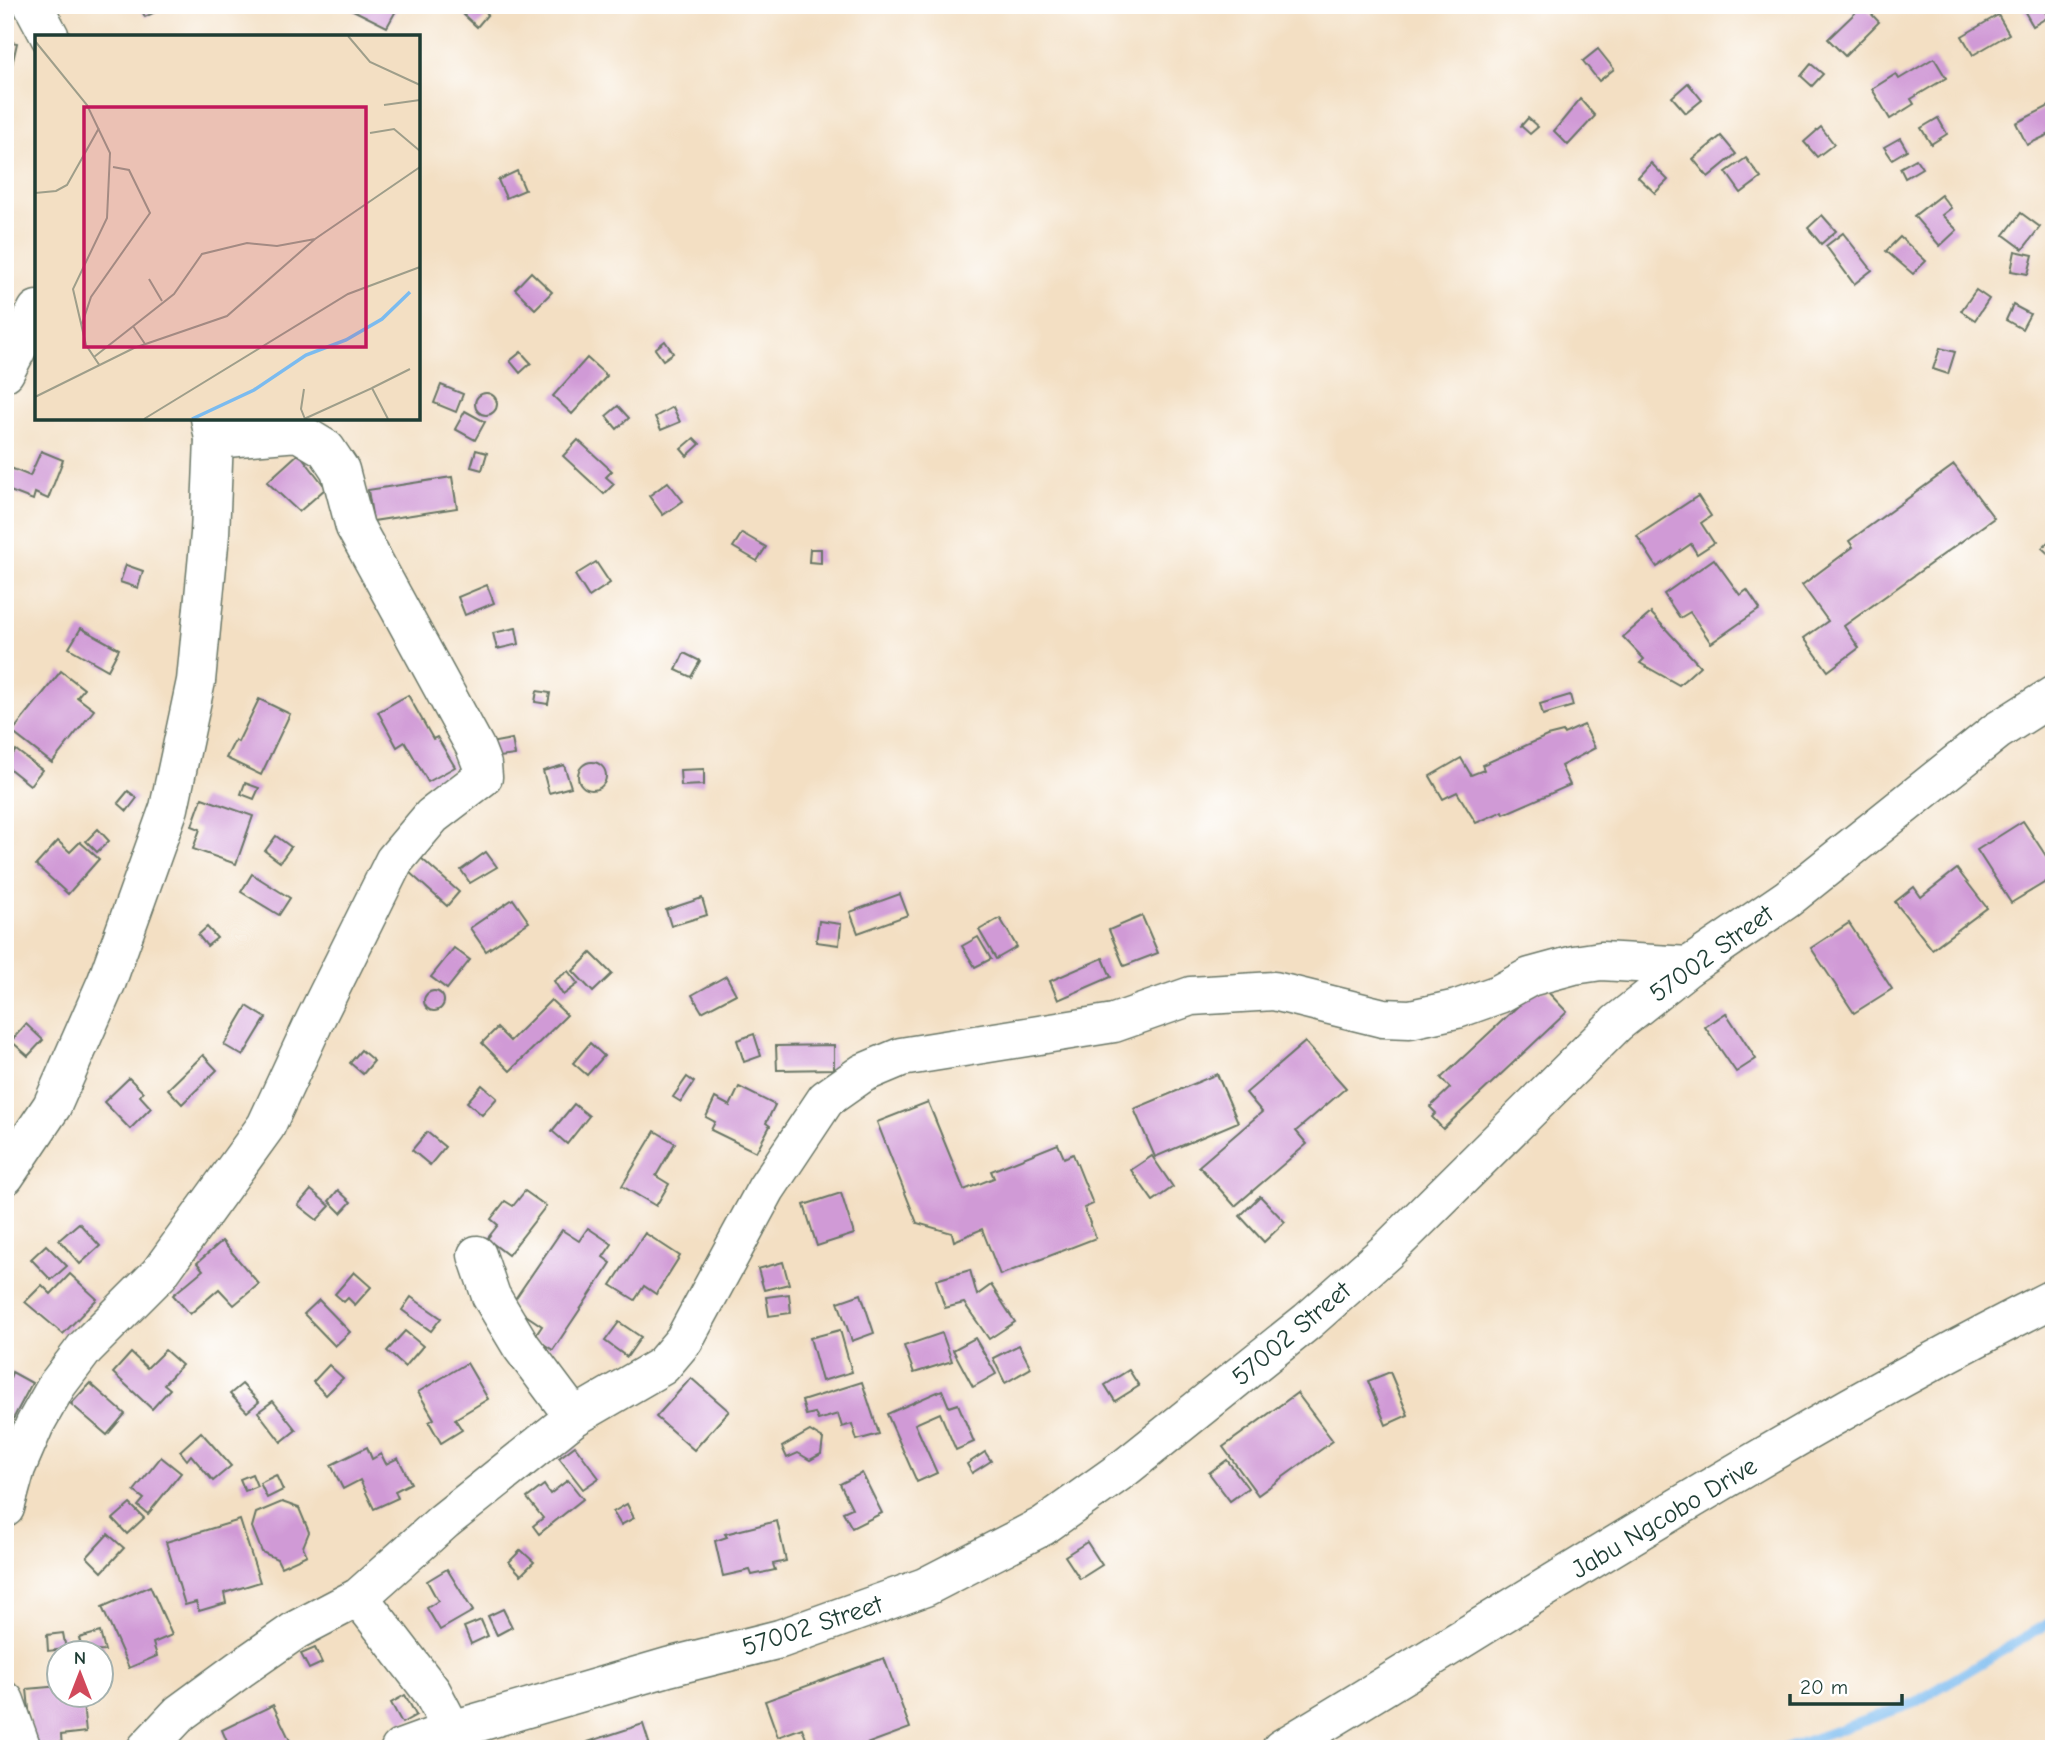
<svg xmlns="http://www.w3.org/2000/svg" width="2059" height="1754" font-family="'Comic Neue',sans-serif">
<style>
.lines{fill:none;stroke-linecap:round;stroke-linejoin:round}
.stream{stroke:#7bbbef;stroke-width:10}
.building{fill:#d09ad6}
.minor-casing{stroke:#697666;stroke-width:41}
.major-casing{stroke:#697666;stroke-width:41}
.minor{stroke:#fff;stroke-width:38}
.major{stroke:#fff;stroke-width:38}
.labels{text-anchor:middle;stroke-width:7;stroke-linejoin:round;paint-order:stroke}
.street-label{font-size:26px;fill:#1f3d34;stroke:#fff}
.inset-river{fill:none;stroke:#7bbbef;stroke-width:3.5}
.inset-road{fill:none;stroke:#9e9e8a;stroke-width:2}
.view{fill:#c2185b;fill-opacity:0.15;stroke:#c2185b;stroke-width:3.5}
.inset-edge{fill:none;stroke:#1f3d34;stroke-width:3.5}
</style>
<rect width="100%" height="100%" fill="#fff"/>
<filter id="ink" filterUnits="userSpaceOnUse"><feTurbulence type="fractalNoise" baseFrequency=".0143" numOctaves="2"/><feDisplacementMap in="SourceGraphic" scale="14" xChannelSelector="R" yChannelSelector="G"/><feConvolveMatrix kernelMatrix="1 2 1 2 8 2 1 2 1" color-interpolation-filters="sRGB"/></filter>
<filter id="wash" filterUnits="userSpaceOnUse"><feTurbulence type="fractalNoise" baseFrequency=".00686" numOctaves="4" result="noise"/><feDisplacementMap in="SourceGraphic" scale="28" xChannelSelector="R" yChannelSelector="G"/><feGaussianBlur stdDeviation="1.57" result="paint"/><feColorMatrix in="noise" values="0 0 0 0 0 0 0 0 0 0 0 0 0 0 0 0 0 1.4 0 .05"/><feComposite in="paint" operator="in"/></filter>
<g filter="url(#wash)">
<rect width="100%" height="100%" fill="#f3dfc3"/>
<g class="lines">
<!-- stream -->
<polyline class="stream" points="1785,1749 1914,1703 2054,1620"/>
</g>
<g id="blocks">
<!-- building -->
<g class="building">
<polygon points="139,5 161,5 163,8 145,17"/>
<polygon points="343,5 390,5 397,9 387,27"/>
<polygon points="453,5 479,5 488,14 477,27"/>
<polygon points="1851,5 1863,5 1879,22 1845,56 1828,39 1855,13 1849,7"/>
<polygon points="2025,5 2041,5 2048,17 2033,26 2022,7"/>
<polygon points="1998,15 2009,34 1973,55 1962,36"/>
<polygon points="5,41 17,43 12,65 5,64"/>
<polygon points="1598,49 1614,69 1599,81 1583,61"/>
<polygon points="1934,58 1946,78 1911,99 1914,104 1890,119 1872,89 1896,74 1899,79"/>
<polygon points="1811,64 1823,74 1812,86 1801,76"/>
<polygon points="1688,83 1702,100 1686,113 1672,97"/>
<polygon points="1580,99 1595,116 1568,145 1554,131"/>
<polygon points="2049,106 2054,115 2054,132 2027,145 2016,123"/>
<polygon points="1528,118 1538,127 1530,134 1521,126"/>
<polygon points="1938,118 1947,134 1931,144 1921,128"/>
<polygon points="1821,127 1834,144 1817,157 1804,142"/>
<polygon points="1721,136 1736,154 1708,177 1693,159"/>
<polygon points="1900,138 1907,150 1892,159 1884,147"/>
<polygon points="1746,158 1761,178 1741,193 1726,172"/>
<polygon points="1916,159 1922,168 1905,178 1900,168"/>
<polygon points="1651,163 1668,180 1655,193 1638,177"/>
<polygon points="517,171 525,190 506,198 498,180"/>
<polygon points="1941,195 1951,208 1942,215 1957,230 1940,246 1914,216"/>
<polygon points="2021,213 2040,227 2023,249 2004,235"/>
<polygon points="1822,215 1836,231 1821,244 1808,228"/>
<polygon points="1843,233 1872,270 1854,284 1826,246"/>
<polygon points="1900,237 1926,261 1913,274 1886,251"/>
<polygon points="2015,251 2033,255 2028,274 2011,271"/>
<polygon points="531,272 552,292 535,309 515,289"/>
<polygon points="1976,290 1989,299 1975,320 1961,311"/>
<polygon points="2013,305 2030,314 2022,329 2006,320"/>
<polygon points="665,341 673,353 663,360 655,349"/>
<polygon points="1940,348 1955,352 1948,374 1933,369"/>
<polygon points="521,352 531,363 520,373 510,361"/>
<polygon points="587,358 607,376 572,414 553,396"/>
<polygon points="441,385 463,394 456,412 434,403"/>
<circle cx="486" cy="404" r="11"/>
<polygon points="618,406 629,418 617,429 606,416"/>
<polygon points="673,407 680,422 661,430 655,417"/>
<polygon points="465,411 485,422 475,440 455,429"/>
<polygon points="694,438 700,444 687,456 681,449"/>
<polygon points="578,440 612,471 606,477 614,484 604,494 563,456"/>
<polygon points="476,450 487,453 482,470 471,467"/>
<polygon points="41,451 63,460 48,499 35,493 33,500 5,489 8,467 30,476"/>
<polygon points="299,453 326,488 299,512 267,482"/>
<polygon points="1954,465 1994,518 1844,626 1859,648 1828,671 1804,638 1828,621 1802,585 1853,547 1849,541"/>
<polygon points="452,477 457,508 373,521 368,490"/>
<polygon points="668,482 683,501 663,515 649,496"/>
<polygon points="1698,496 1711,516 1701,523 1714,543 1697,554 1691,544 1657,567 1637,536"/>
<polygon points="742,533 766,547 757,561 733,547"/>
<polygon points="2054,536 2054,559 2042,548"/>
<polygon points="810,549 821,549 821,563 809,562"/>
<polygon points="1714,559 1740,595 1747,590 1760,609 1711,643 1690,612 1680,618 1664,594"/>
<polygon points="596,562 610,583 589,597 575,575"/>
<polygon points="126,565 143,571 138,588 120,582"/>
<polygon points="487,585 494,603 465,615 458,597"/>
<polygon points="1651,613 1700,666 1679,685 1640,663 1644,659 1623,637"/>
<polygon points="81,628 119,649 108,670 69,648"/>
<polygon points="516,628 519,644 497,649 493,633"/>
<polygon points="684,653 700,661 691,677 676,670"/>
<polygon points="61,671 84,689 77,697 94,710 52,763 12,732"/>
<polygon points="537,691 550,693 548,704 535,702"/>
<polygon points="408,695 433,739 437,737 455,767 428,782 405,742 397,747 378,712"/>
<polygon points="1570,695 1573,706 1543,715 1540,704"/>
<polygon points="259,699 290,714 261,775 226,758 235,740 238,742"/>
<polygon points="1584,725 1595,748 1561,766 1570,785 1504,814 1503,811 1476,823 1457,792 1443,799 1430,776 1461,758 1471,775 1484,770 1482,765 1547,736 1563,732 1564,734"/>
<polygon points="512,739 515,755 492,758 490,743"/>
<polygon points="16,750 42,770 30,785 5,765"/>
<circle cx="592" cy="776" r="14"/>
<polygon points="564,765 571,787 549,793 543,771"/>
<polygon points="704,769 704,785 681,786 680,770"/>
<polygon points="245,783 259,788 254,799 241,794"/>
<polygon points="128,791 137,798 127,811 118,803"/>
<polygon points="202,798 253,816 236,864 193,849 200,829 192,826"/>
<polygon points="2023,821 2054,868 2054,877 2011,903 1977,850"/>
<polygon points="98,829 109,841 97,852 86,841"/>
<polygon points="276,836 291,847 280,862 265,851"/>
<polygon points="58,841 70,852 80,842 99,859 68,894 36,865"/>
<polygon points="486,852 497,867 470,883 461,870"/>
<polygon points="421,858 459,892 447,906 409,872"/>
<polygon points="1957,869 1987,908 1932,949 1895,902 1914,887 1921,897"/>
<polygon points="252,874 290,898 279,915 241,892"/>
<polygon points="900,894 908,915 858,933 850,912"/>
<polygon points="702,898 707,915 671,926 666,910"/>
<polygon points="513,899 529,922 486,951 470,928"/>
<polygon points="1142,916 1158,953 1124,966 1109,930"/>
<polygon points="1000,918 1017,947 996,959 979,930"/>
<polygon points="819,921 841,924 839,945 816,942"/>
<polygon points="1849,923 1892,989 1854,1013 1811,948"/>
<polygon points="207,927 217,938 207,946 198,935"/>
<polygon points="978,937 991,959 975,967 962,946"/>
<polygon points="454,948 470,960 447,989 431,977"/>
<polygon points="591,953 612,974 593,992 573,971"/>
<polygon points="1103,958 1111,977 1058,1000 1050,981"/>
<polygon points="568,971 578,984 563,995 554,981"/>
<polygon points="726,976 736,994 702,1012 692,995"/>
<polygon points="1546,990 1567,1012 1443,1129 1432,1117 1436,1113 1430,1107 1450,1088 1441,1078 1533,992"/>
<circle cx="434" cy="1001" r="10"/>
<polygon points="551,1000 567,1015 510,1071 482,1043 497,1028 510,1041"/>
<polygon points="247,1006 266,1018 243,1056 224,1045"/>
<polygon points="1726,1013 1756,1059 1736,1072 1705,1027"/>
<polygon points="26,1024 43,1040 28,1056 11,1041"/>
<polygon points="754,1034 761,1056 744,1062 737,1040"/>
<polygon points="1305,1042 1346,1088 1296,1131 1307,1144 1235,1206 1199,1166 1262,1112 1246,1093"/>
<polygon points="590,1043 604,1056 587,1075 573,1063"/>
<polygon points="834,1045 834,1069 777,1070 776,1046"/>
<polygon points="361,1050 374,1061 363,1074 350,1063"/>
<polygon points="203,1055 217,1070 182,1104 168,1089"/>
<polygon points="1217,1074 1238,1122 1155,1157 1134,1109"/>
<polygon points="687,1077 694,1082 681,1102 673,1097"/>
<polygon points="129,1078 143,1092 140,1096 151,1108 130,1129 104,1102"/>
<polygon points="482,1085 497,1098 482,1115 467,1102"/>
<polygon points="739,1087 775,1105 766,1123 770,1126 756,1152 711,1130 715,1122 706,1117 715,1098 730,1106"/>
<polygon points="928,1102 964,1190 994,1178 991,1171 1058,1144 1064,1158 1073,1154 1093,1204 1084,1208 1096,1238 1000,1275 982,1229 954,1241 952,1233 917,1223 877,1122"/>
<polygon points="574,1104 589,1116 567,1144 552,1131"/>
<polygon points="655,1131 675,1143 656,1176 669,1184 656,1206 622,1186"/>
<polygon points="427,1132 445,1147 430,1165 412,1150"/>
<polygon points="1152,1156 1173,1187 1153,1201 1131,1170"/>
<polygon points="311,1190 330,1206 317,1220 298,1205"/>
<polygon points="338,1190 351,1202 341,1213 329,1201"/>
<polygon points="525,1191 546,1206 508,1255 487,1239 498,1225 491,1219 505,1201 513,1206"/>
<polygon points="841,1193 854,1234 817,1246 804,1205"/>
<polygon points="1260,1196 1285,1222 1264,1242 1240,1216"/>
<polygon points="79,1223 100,1246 80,1264 59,1240"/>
<polygon points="588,1228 612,1244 603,1257 611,1263 553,1350 534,1338 542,1326 511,1305 562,1230 579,1241"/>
<polygon points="645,1233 680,1256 656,1294 644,1286 635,1300 611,1285"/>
<polygon points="222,1241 259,1284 234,1305 219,1289 190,1314 173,1295 203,1270 197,1263"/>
<polygon points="46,1245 67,1266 51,1280 31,1259"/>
<polygon points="783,1262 789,1284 764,1290 758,1269"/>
<polygon points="970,1270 977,1295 991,1285 1015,1322 989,1339 964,1303 945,1308 936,1280"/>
<polygon points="354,1272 371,1287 355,1305 348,1298 344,1302 335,1294"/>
<polygon points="70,1274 97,1299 63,1334 25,1302 42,1285 51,1294"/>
<polygon points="789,1294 791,1313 769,1316 766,1297"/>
<polygon points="861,1294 874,1333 852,1341 838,1302"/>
<polygon points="411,1297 441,1318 431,1331 402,1310"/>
<polygon points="319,1300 350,1332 335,1346 304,1314"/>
<polygon points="619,1322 641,1337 627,1357 605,1341"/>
<polygon points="840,1330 852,1372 822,1381 810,1338"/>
<polygon points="405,1331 423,1346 405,1367 387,1351"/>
<polygon points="942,1333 952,1361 914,1373 904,1346"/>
<polygon points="975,1338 996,1374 973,1387 953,1350"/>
<polygon points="1019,1345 1031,1368 1005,1383 993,1358"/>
<polygon points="165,1350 182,1365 164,1384 170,1389 152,1409 113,1373 131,1353 147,1368"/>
<polygon points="467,1363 488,1399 455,1419 462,1430 441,1443 429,1422 434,1419 418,1392"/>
<polygon points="329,1365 343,1378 326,1395 313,1382"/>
<polygon points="1129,1370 1139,1386 1115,1401 1105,1385"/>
<polygon points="12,1372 32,1383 13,1419 5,1414 5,1375 10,1378"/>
<polygon points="1390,1372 1408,1415 1386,1425 1368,1381"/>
<polygon points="691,1378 729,1411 694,1450 656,1417"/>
<polygon points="862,1382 879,1434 857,1440 852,1424 842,1427 838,1414 818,1420 815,1413 806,1415 802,1401"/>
<polygon points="90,1383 125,1414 107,1435 71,1404"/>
<polygon points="242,1384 259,1402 247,1412 230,1394"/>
<polygon points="942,1390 949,1407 958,1404 974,1442 956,1450 940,1413 915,1424 937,1473 917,1482 887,1414"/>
<polygon points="1297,1393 1333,1441 1258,1495 1223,1447"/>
<polygon points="273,1401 296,1430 281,1442 258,1412"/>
<polygon points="810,1431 823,1439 821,1454 810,1460 798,1453 787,1458 782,1447"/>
<polygon points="201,1432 231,1466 213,1481 191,1455 187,1460 180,1451"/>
<polygon points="575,1446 599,1478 583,1489 559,1458"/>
<polygon points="367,1447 372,1459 381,1454 386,1464 398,1458 411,1483 395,1491 398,1498 374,1509 360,1480 343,1489 331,1465"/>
<polygon points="985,1452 991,1461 972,1473 967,1464"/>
<polygon points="161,1457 181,1473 148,1514 138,1506 144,1499 134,1491"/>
<polygon points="1227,1460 1248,1488 1230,1501 1209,1473"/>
<polygon points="862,1473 882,1513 852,1528 843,1512 852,1508 840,1484"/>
<polygon points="252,1474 257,1486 245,1491 240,1479"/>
<polygon points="276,1475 283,1490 267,1498 260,1483"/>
<polygon points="568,1480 583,1499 539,1534 533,1526 543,1518 527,1498 544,1485 550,1494"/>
<polygon points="282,1502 299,1508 309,1532 303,1547 307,1555 281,1567 277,1559 262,1552 252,1527 256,1513"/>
<polygon points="130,1504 144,1518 127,1534 113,1519"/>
<polygon points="627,1504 634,1518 621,1525 613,1512"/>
<polygon points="240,1520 260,1582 224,1593 226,1603 199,1611 196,1602 185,1605 166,1542"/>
<polygon points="777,1521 786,1561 773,1564 775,1570 752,1575 750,1570 723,1576 715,1541 727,1537 725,1534"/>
<polygon points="108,1534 124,1548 102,1572 87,1557"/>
<polygon points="1087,1542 1102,1565 1080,1579 1065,1556"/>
<polygon points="521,1550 534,1562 521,1575 509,1562"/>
<polygon points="447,1569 473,1611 440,1630 427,1608 438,1601 427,1581"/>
<polygon points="150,1586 172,1635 153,1643 157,1656 129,1668 102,1607"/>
<polygon points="503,1609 512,1627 497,1635 488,1616"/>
<polygon points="481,1620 488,1636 471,1644 464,1627"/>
<polygon points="100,1632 105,1651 83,1652 79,1638"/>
<polygon points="63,1633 66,1649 48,1651 47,1635"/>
<polygon points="315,1648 322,1663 309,1669 301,1654"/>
<polygon points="884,1658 910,1728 853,1749 810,1749 802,1728 778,1737 765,1701"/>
<polygon points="60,1686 60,1694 82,1694 86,1732 61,1735 62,1747 33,1749 27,1689"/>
<polygon points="405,1695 416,1715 402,1723 391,1703"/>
<polygon points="273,1705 294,1749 230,1749 222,1730"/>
<polygon points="643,1724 651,1749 590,1749 588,1742"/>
</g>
</g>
</g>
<g filter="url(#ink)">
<use href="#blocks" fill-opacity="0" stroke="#697666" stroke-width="2"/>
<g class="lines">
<defs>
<g id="minor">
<polyline points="33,5 50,37"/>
<polyline points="5,372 37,310"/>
<polyline points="5,1176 52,1106 107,981 169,808 196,681 210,534 214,439 210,418"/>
<polyline points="477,1255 491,1296 521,1346 574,1417"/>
<polyline points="5,1508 16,1468 35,1424 57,1385 85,1348 159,1274 266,1126 315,1020 394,861 432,816 483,777 482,765 475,747 355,527 340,470 326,449 298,432 214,439"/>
<polyline points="359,1597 432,1692 452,1730"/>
<polyline points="5,1701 22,1749"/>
<polyline points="146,1749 180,1713 240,1669 296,1630 359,1597 444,1521 574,1417 662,1366 684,1340 766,1189 826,1099 863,1073 901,1057 1114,1023 1191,996 1274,991 1383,1018 1410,1019 1457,1009 1499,994 1530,977 1574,965 1601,961 1689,966"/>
<polyline points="400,1749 452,1730 668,1667 780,1639 925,1587 1043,1526 1126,1467 1308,1321 1386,1252 1617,1023 1689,966 1787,899 1997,731 2054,695"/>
</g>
<path id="major" d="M1281,1749c256,-154 506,-317 773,-451"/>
</defs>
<!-- minor casing -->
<use href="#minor" class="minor-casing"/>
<!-- major casing -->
<use href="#major" class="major-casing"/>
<!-- minor -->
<use href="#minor" class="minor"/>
<!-- major -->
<use href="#major" class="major"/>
</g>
</g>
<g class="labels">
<!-- street labels -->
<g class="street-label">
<text transform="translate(1711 953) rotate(-36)" y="9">57002 Street</text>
<text transform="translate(1291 1333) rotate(-40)" y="9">57002 Street</text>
<text transform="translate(1664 1517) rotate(-31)" y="9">Jabu Ngcobo Drive</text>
<text transform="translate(812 1625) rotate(-18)" y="9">57002 Street</text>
</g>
</g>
<!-- overview -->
<g transform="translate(35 35)">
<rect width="385" height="385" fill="#f3dfc3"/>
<path class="inset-river" d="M157,384l62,-29 52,-35 40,-15 36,-21 28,-27"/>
<path class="inset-road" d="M313,1l22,26 50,23M0,6l52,64 23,48 -3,65 -34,71 13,56 14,21M349,70l36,-5M335,98l24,-4 26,22M0,158l21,-2 11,-6 32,-57M114,244l13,22M47,289l9,-27 59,-84 -21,-43 -16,-3M98,291l12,18M59,322l80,-63 28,-40 45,-11 30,3 38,-7M337,353l38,-19M269,354l-3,20 4,10M0,362l99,-49 93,-32 88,-77 105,-72M109,384l204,-125 72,-27M269,384l68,-31 16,31"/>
<path class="view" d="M49,72h282v240h-282z"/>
<rect width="385" height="385" class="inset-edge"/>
</g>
<!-- margin -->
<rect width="2059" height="1754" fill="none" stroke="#fff" stroke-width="28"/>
<!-- north arrow -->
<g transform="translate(80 1674)"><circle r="33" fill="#ffffff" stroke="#a5b1ae" stroke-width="2"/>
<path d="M0-5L12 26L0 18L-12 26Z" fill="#d1495b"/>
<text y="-10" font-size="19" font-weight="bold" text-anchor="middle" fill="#1f3d34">N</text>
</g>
<!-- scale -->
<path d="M1790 1694v10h112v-10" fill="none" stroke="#1f3d34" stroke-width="3.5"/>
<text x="1800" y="1694" font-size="21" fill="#1f3d34" stroke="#ffffff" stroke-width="5" paint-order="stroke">20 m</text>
</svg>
